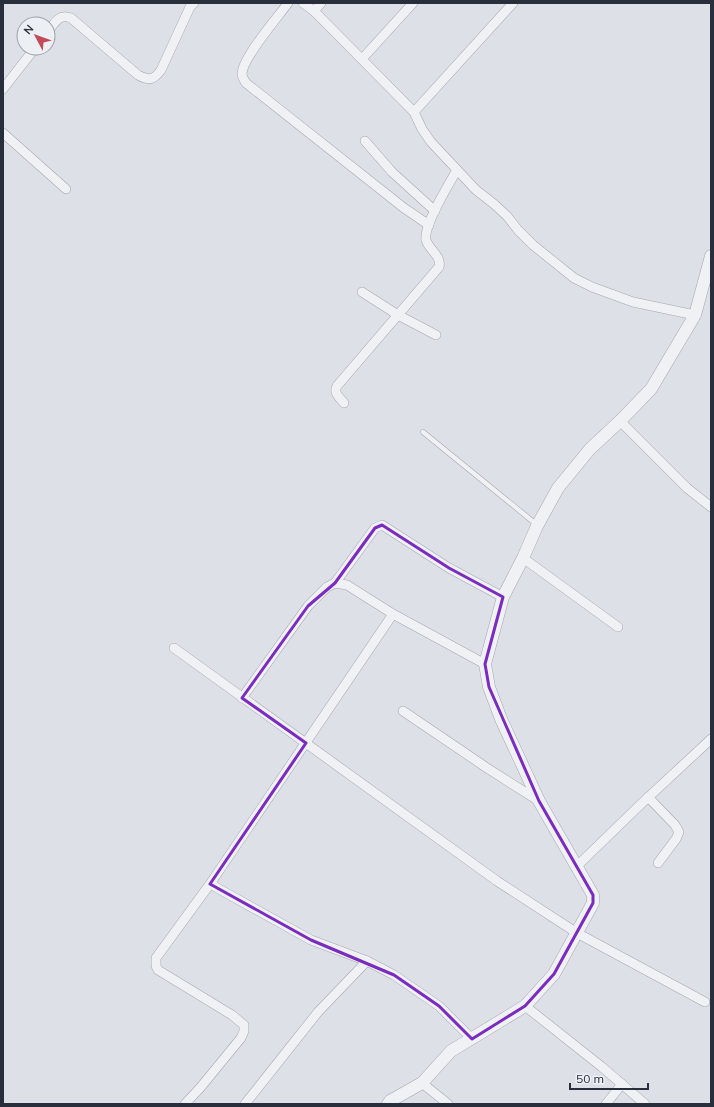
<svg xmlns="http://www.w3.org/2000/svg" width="714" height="1107" font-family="Mulish,sans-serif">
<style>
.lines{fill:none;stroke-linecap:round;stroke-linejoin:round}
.service-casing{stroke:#a3a7af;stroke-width:5.5}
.minor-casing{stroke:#a3a7af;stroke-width:10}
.tertiary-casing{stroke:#a3a7af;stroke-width:13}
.service{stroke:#eff1f4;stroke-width:4.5}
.minor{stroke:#eff1f4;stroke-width:9}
.tertiary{stroke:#eff1f4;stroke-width:12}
.marked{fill:none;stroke:#7b2cbf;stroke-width:3;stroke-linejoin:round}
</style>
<rect width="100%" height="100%" fill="#dde0e6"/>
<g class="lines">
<defs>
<polyline id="service" points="423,432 536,524"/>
<g id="minor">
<path d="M288,3c-10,14 -46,55 -46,71 0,3 2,6 4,9l158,125 25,17"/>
<polyline points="303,3 314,11 414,112 422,129 431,142 476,190 494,204 507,216 518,230 533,245 574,278 592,287 633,302 695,315"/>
<polyline points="314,11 321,3"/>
<path d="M48,31c7,-8 11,-18 23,-13l67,57c11,6 16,5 23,-5l29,-63 4,-4"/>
<polyline points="362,59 413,3"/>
<polyline points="3,89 35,48"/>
<polyline points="414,112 513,3"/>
<polyline points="3,133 66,189"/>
<polyline points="365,141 392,172 435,211"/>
<polyline points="362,292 398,315 436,335"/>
<path d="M344,403c-4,-5 -11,-10 -7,-17l102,-119c3,-11 -10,-17 -13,-27 -3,-14 23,-56 31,-70"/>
<polyline points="620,421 687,488 711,507"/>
<polyline points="523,558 618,627"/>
<polyline points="335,583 375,528 382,525 449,568 503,597"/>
<polyline points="174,648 497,881 577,933 705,1002"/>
<polyline points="242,698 308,606 327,587 335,583 347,585 393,614 485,664"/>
<polyline points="403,711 487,768 539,801"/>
<polyline points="648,797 675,825 679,832 676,839 658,863"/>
<polyline points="576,867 641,804 711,739"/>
<polyline points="210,884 311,940 367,961 394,975 439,1006 472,1039"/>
<polyline points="525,1006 602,1067 645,1104"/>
<polyline points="422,1083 448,1104"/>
<polyline points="185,1104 200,1088 241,1038 244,1031 244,1025 232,1015 158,970 156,966 156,958 210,884 393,614"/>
<polyline points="245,1104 318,1012 367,961"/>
<polyline points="606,1104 622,1084"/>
</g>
<polyline id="tertiary" points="388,1104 390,1101 422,1083 451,1051 525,1006 554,974 593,903 593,895 539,801 501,719 489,687 485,664 503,597 523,558 537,526 558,488 590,449 620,421 651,389 695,315 711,256"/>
</defs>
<!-- service casing -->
<use href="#service" class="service-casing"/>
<!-- minor casing -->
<use href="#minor" class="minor-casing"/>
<!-- tertiary casing -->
<use href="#tertiary" class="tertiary-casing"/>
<!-- service -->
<use href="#service" class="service"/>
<!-- minor -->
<use href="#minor" class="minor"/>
<!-- tertiary -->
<use href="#tertiary" class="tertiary"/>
</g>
<!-- marked area -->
<path class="marked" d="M382,525l67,43 54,29 -18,67 4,23 50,114 54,94v8l-39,71 -29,32 -53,33 -33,-33 -45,-31 -83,-35 -101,-56 96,-141 -64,-45 66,-92 27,-23 40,-55z"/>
<!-- border -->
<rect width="714" height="1107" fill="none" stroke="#282e3b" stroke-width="8"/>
<!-- north arrow -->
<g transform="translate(36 36) rotate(311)"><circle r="19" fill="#eceff4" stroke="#9ea2aa"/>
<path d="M0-3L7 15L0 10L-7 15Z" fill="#c34a58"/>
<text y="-6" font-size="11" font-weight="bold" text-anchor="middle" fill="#282e3b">N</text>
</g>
<!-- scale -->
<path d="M570 1083v6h78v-6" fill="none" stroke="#282e3b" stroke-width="2"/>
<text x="576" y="1083" font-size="12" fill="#282e3b" stroke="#eceff4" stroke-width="3" paint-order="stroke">50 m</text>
</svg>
